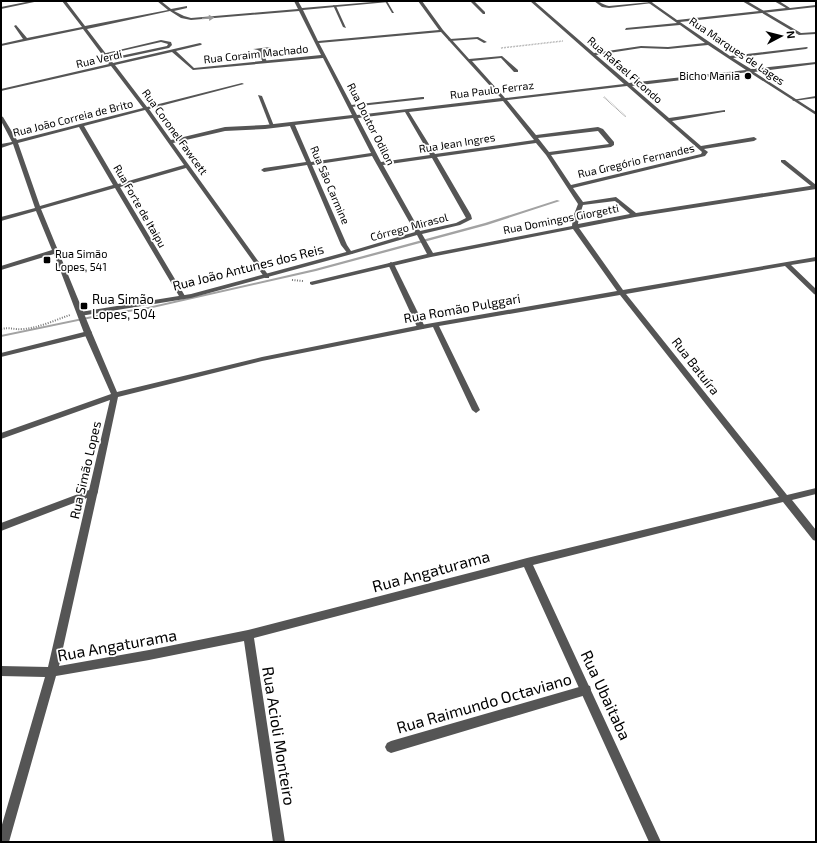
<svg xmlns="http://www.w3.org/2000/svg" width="817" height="843" font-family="'Exo 2',sans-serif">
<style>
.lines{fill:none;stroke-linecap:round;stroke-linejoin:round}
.stream{fill:#a3a3a3;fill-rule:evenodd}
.path-far1{stroke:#777;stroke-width:1.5;stroke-dasharray:0.5 1;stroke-linecap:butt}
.path{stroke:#777;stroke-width:2;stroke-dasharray:1 1.5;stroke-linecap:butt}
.lane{fill:#555;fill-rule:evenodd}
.street{fill:#555;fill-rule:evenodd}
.oneway{fill:#999}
.poi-dot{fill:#000;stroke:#fff;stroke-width:1.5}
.labels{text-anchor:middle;stroke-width:3.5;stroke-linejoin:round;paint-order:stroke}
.far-street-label{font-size:11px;fill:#000;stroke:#fff}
.far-poi-label{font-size:11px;fill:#000;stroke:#fff;text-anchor:end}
.street-label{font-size:13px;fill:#000;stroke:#fff}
.poi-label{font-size:13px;fill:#000;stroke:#fff;text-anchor:start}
.near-street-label{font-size:16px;fill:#000;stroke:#fff}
</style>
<rect width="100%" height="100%" fill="#fff"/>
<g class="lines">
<!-- stream -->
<polygon class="stream" points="557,200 560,201 487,225 316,271 148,309 102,316 1,337 1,335 102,314 148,307 315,269 485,223"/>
<!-- path-far1 -->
<g class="path-far1">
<polyline points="501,48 563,41"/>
<polyline points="604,97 626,117"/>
</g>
<!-- path -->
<g class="path">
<polyline points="292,280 303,281"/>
<path d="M1,329c10,-2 13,1 22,0 16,-1 32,-9 47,-14"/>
</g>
<!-- lane -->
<g class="lane">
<polygon points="385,1 387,1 394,13 392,13"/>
<polygon points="470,1 474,1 485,12 485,14 483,14"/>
<path d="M594,1c6,0 9,4 15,5l42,-4 2,1 -44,5 -7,-1z"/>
<polygon points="742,1 747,1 801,33 816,32 816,34 799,35"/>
<polygon points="333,5 336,6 346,28 343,27"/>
<polygon points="478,37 487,42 484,43 477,39 450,41 448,40 450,39"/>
<polygon points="161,40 171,42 172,45 169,48 108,61 106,61 106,59 167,46 168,44 161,42 104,55 102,54"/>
<polygon points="270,47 271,47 271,49 262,50 267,62 263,63 258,50 253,49"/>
<polygon points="258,95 262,96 274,126 274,127 270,126"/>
<polygon points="816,96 816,98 794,101 792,100"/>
<polygon points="422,97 424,97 424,99 351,107 349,106 351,105"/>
<polygon points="781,160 785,160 816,185 816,190 781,162"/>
<polygon points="350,251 353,253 352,254 191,298 80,316 77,314 80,312 191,294"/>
<polygon points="391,262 394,264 425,327 423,329 419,329 417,327 388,264"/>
<polygon points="88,331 91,331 92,333 91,335 1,357 1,353"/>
<polygon points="586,685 590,686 591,690 590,694 586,695 391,753 387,751 385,747 387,743 391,741"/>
</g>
<!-- street -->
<g class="street">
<polygon points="31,1 39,1 1,9 1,7"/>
<path d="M62,1h4l19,25 83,-16 -11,-9h4l10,8 16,-3v2l-13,3 10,5 7,2 107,-9 -4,-8h4l4,7 82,-7h15l-96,9 15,31 121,-11 -21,-29h4l21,29 26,29 33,-3 16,14v2h-4l-13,-14 -29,3 33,37 119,-14 -94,-83h4l60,52 47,-7 27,1 37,-4 -25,-18 -55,5 1,-2 51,-5 -31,-22h4l27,19 109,-12 -12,-7h5l11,7 26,-3v2l-136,15 50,34 77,-9 1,1 -2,1 -73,9 18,11 65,-7v2l-62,8 62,40v3l-67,-43 -117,14 37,32 56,-8v2h-2l-51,9 29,25 53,-9 3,2 -3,2 -50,8 4,3 -3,4 -132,32 10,14 33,-5 20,16 180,-28v4l-181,28 -56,11 44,62 193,-33v4l-25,4 25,24v6l-2,-1 -29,-28 -159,28 161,201 29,-7v6l-24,6 24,30v11l-3,-1 -30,-38 -250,63 128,277h-12l-125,-275 -270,71 31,204h-12l-29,-201 -95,19 -93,16 -47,166h-8v-14l44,-151 -44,-1v-10l47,1 39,-169 -86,33v-8l88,-33 21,-90 -109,39v-6l110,-39 -27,-61 -30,-79 -53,16v-4l51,-16 -16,-39 -35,10v-4l34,-9 -22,-64 -12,4v-4l11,-2 -11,-21v-5l2,1 14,23 126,-32 -32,-42 -110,25v-2l108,-25 -26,-35 -82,17v-2l22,-5 -9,-13 2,-1 11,13 55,-11zM170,11l11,7 10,2 108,-9 22,44 -127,13 -18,-17 25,-6 1,-1 -2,-1 -87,20 -26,-34zM441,32l60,66 -144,17 -38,-72zM708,45l38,25 -117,13 -33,-28 45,-7 27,1zM172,52l21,18 130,-12 29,57 -87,10 -40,2 -54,13 -22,-31 95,-25 -2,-1 -95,24 -32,-42zM627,86l75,66 -1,2 -130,31 -20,-30 60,-8 3,-2v-3l-11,-13 -5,-2 -62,8 -29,-35zM503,101l31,39 -99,14 -26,-42zM145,110l39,55 -66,19 -34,-58zM405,112l25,43 -49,7 -23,-44zM353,118l18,35 -60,9 -16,-37zM290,126l16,36 -42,6 -3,2 3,2 43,-7 34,80 7,9h4l65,-19 10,19 -117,28v2l2,1 119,-28 142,-28 44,62 -196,34 -159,32 -145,35 -25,-59 -51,-124 74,-21 64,108 1,1h4l1,-1 -65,-109 66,-19 79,110h4v-2l-96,-133 52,-12 40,-2zM79,127l34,58 -73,21 -22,-63zM598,131l11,13 -60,8 -11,-14zM536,143l10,12 32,49 -5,13 -1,9 -139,27 -11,-19 38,-9 12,-6 -1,-4 -34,-58zM372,156l43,76 -64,19 -4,-6 -35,-80zM432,158l34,60 -10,5 -36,8 -37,-66zM615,201l15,13 -52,10 1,-7 4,-12zM620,295l159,202 -252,61 -279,72 -99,20 -90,16 38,-171 1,-3v-1l20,-94 144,-36 171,-34 39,83 4,3 4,-3 -41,-84z"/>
</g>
</g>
<!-- one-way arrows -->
<defs><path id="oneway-solid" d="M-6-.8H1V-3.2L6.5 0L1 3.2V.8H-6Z"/></defs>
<use class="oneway" href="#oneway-solid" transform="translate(208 18) rotate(-5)"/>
<!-- markers -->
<g class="poi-dot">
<circle cx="748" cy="76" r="4"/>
<rect x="43" y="256" width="8" height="8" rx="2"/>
<rect x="80" y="302" width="8" height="8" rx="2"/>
</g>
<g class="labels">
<!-- far-street labels -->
<g class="far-street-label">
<text transform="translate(737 51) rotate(34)" y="4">Rua Marques de Lages</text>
<text transform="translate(256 54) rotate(-6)" y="4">Rua Coraim Machado</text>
<text transform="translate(99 59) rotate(-13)" y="4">Rua Verdi</text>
<text transform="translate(625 70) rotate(41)" y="4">Rua Rafael Ficondo</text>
<text transform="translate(492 90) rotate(-7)" y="4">Rua Paulo Ferraz</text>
<text transform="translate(73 118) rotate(-14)" y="4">Rua João Correia de Brito</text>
<text transform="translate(371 124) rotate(63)" y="4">Rua Doutor Odilon</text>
<text transform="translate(175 132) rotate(54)" y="4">Rua Coronel Fawcett</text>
<text transform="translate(457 143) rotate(-9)" y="4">Rua Jean Ingres</text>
<text transform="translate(636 161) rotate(-13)" y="4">Rua Gregório Fernandes</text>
<text transform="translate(330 185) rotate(67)" y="4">Rua São Carmine</text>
<text transform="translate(140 206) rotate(60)" y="4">Rua Forte de Itaipu</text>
<text transform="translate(561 219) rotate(-11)" y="4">Rua Domingos Giorgetti</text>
<text transform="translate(409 227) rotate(-15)" y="4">Córrego Mirasol</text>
</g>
<!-- far-poi labels -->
<g class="far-poi-label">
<text x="740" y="80">Bicho Mania</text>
<text x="55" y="258" text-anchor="start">Rua Simão<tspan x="55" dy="13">Lopes, 541</tspan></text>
</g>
<!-- street labels -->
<g class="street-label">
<text transform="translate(248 267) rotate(-14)" y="5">Rua João Antunes dos Reis</text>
<text transform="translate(462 308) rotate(-10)" y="5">Rua Romão Pulggari</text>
<text transform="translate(696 366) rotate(52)" y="5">Rua Batuíra</text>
<text transform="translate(85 470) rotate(-77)" y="5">Rua Simão Lopes</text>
</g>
<!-- poi labels -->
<g class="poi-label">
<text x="92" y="304">Rua Simão<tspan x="92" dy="15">Lopes, 504</tspan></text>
</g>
<!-- near-street labels -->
<g class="near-street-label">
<text transform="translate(431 571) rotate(-15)" y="6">Rua Angaturama</text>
<text transform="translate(117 645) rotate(-10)" y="6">Rua Angaturama</text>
<text transform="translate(606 695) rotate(65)" y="6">Rua Ubaitaba</text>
<text transform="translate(484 703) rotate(-16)" y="6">Rua Raimundo Octaviano</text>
<text transform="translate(279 736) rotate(81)" y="6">Rua Acioli Monteiro</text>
</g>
</g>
<!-- border -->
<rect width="817" height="843" fill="none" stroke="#000000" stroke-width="4"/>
<!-- north arrow -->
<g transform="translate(781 36) rotate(83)" stroke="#ffffff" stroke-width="3" paint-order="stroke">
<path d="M0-3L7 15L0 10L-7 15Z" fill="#000000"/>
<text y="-6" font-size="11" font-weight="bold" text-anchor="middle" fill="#000000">N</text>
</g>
</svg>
